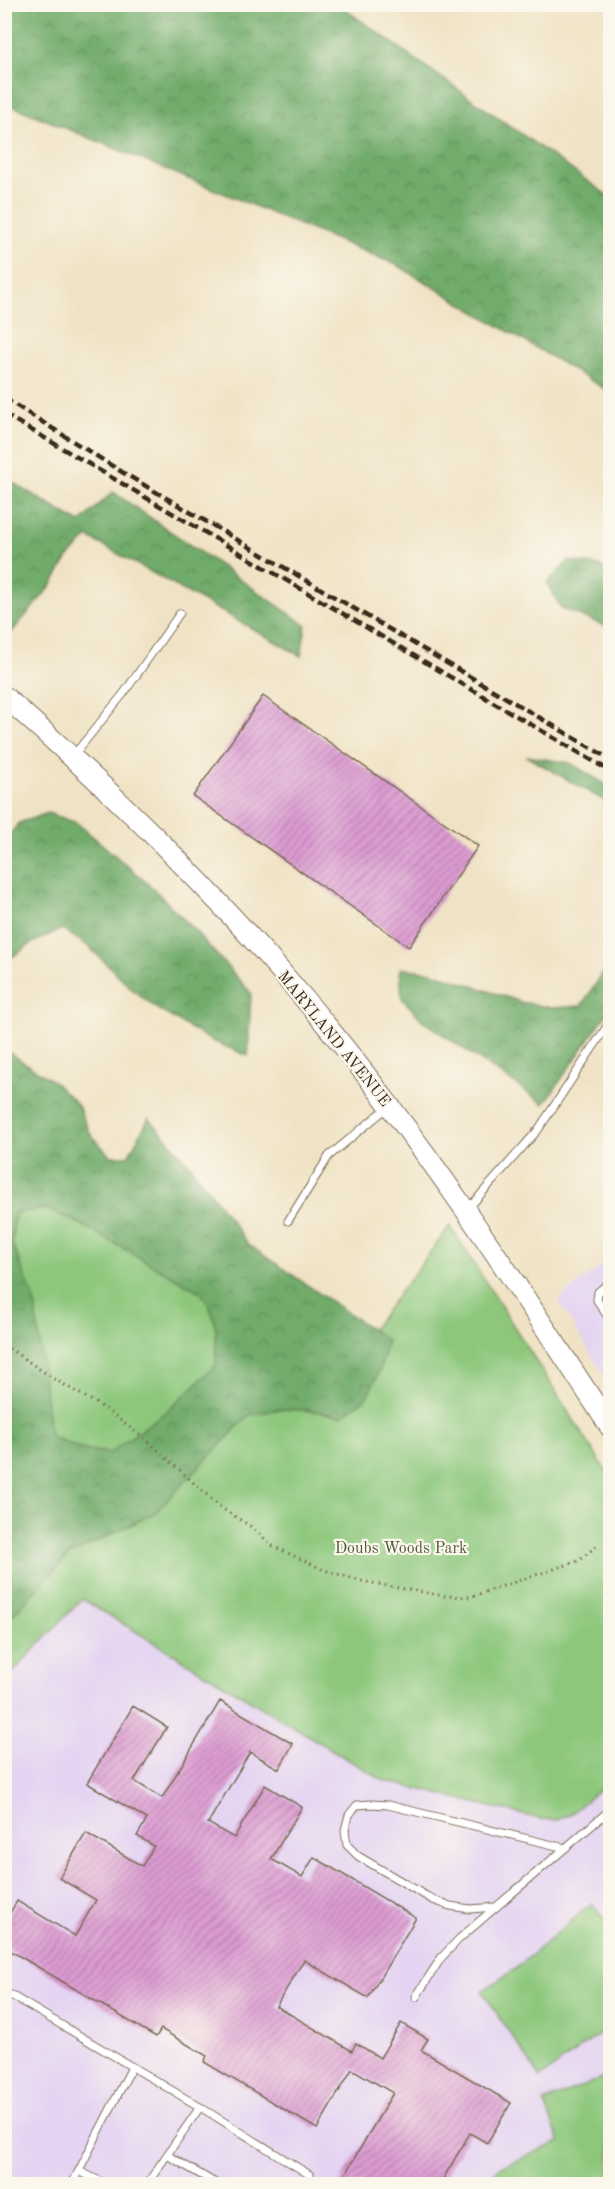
<svg xmlns="http://www.w3.org/2000/svg" width="615" height="2189" font-family="'Old Standard TT',serif">
<style>
.built{fill:#e4d3f2}
.green{fill:#8cc77b;stroke:#64784c;stroke-width:1.5}
.forest{fill:url(#forest-crowns);stroke:#566b44;stroke-width:1.5;fill-rule:evenodd}
.building{fill:url(#building-hatch)}
.lines{fill:none;stroke-linecap:round;stroke-linejoin:round}
.service-casing{stroke:#7a6b58;stroke-width:9}
.secondary-casing{stroke:#7a6b58;stroke-width:22}
.path{stroke:#7a6b58;stroke-width:3;stroke-dasharray:1.5 4.5;stroke-linecap:butt}
.service{stroke:#fff;stroke-width:7}
.secondary{stroke:#fff;stroke-width:20}
.rail{stroke:#3b2a1e;stroke-width:4.5;stroke-dasharray:9 4.5;stroke-linecap:butt}
.labels{text-anchor:middle;stroke-width:4.5;stroke-linejoin:round;paint-order:stroke}
.street-label{font-size:16px;fill:#3b2a1e;stroke:#fbf7ec}
.park-label{font-size:16px;fill:#53593a;stroke:#fbf7ec}
</style>
<defs>
<pattern id="forest-crowns" width="20" height="18" patternUnits="userSpaceOnUse" patternTransform="scale(1.5)"><rect width="20" height="18" fill="#71ac6b"/><path d="M2 6a3 3 0 1 1 6 0M12 15a3 3 0 1 1 6 0" fill="none" stroke="#5e8c57"/></pattern>
<pattern id="building-hatch" width="6" height="6" patternUnits="userSpaceOnUse" patternTransform="scale(1.5)"><rect width="6" height="6" fill="#dc9bd2"/><path d="M-1 1l2-2M0 6l6-6M5 7l2-2" fill="none" stroke="#b47faa"/></pattern>
</defs>
<rect width="100%" height="100%" fill="#fbf7ec"/>
<filter id="ink" filterUnits="userSpaceOnUse"><feTurbulence type="fractalNoise" baseFrequency=".0167" numOctaves="2"/><feDisplacementMap in="SourceGraphic" scale="12" xChannelSelector="R" yChannelSelector="G"/><feConvolveMatrix kernelMatrix="1 2 1 2 8 2 1 2 1" color-interpolation-filters="sRGB"/></filter>
<filter id="wash" filterUnits="userSpaceOnUse"><feTurbulence type="fractalNoise" baseFrequency=".008" numOctaves="4" result="noise"/><feDisplacementMap in="SourceGraphic" scale="24" xChannelSelector="R" yChannelSelector="G"/><feGaussianBlur stdDeviation="1.35" result="paint"/><feColorMatrix in="noise" values="0 0 0 0 0 0 0 0 0 0 0 0 0 0 0 0 0 1.4 0 .05"/><feComposite in="paint" operator="in"/></filter>
<g filter="url(#wash)">
<rect width="100%" height="100%" fill="#f0e3c5"/>
<!-- built -->
<g class="built">
<polygon points="610,1259 610,1386 558,1300"/>
<polygon points="82,1599 382,1780 540,1819 557,1820 569,1815 610,1781 610,2184 5,2184 4,1680"/>
</g>
<!-- green -->
<g class="green">
<polygon points="5,1178 364,1340 450,1226 610,1477 610,1781 569,1815 557,1820 540,1819 382,1780 82,1599 5,1680"/>
<polygon points="592,1903 610,1927 610,2026 540,2078 482,1991 514,1970"/>
<polygon points="610,2075 610,2184 488,2184 498,2168 560,2142 544,2102"/>
</g>
<!-- forest -->
<g class="forest">
<polygon points="4,5 339,5 610,197 610,392 397,265 5,103"/>
<polygon points="5,478 80,523 113,492 306,625 301,656 88,537 67,559 51,586 5,640"/>
<polygon points="569,561 599,566 610,572 610,628 561,608 547,583"/>
<polygon points="526,756 570,763 610,787 610,804"/>
<polygon points="48,813 77,823 152,887 197,933 251,993 248,1056 210,1040 157,1009 133,990 89,947 62,929 34,942 5,962 5,840 19,823"/>
<polygon points="610,963 610,1009 544,1104 423,1021 402,998 400,968 432,972 521,1002 551,1008 581,1006"/>
<path d="M5,1050l49,32 23,22 13,29 20,23h18l21,-38 41,47 59,80 138,95 -7,30 -14,28 -25,18 -30,-5 -31,-2 -31,6 -94,98 -86,42 -64,68zM45,1209l32,13 123,70c18,19 17,48 16,73l-44,42 -62,46 -30,-4 -30,-14 -15,-134 -23,-57 3,-31z"/>
</g>
<g id="blocks">
<!-- building -->
<g class="building">
<polygon points="263,696 478,846 409,947 193,796"/>
<polygon points="220,1701 293,1744 279,1769 250,1752 208,1823 234,1838 265,1785 302,1807 271,1859 302,1877 314,1857 416,1918 368,1998 304,1960 276,2006 352,2051 356,2043 380,2058 401,2023 428,2039 421,2050 511,2103 487,2143 470,2133 440,2184 339,2184 393,2093 352,2069 317,2129 204,2062 207,2056 161,2029 156,2037 4,1947 4,1923 17,1901 75,1936 96,1900 59,1878 86,1833 142,1866 154,1846 137,1836 147,1819 87,1783 133,1706 167,1727 134,1781 162,1798"/>
</g>
</g>
</g>
<g filter="url(#ink)">
<use href="#blocks" fill-opacity="0" stroke="#7a6b58" stroke-width="1.5"/>
<g class="lines">
<defs>
<g id="service">
<polyline points="73,756 124,693 180,613"/>
<polyline points="467,1210 538,1130 610,1022"/>
<polyline points="288,1221 329,1156 388,1107"/>
<polyline points="610,1282 598,1292 597,1300 610,1320"/>
<polyline points="565,1848 388,1805 371,1804 357,1805 349,1815 345,1830 347,1845 358,1856 433,1900 450,1906 470,1909 496,1907 610,1810"/>
<polyline points="4,1991 200,2107 310,2175 313,2184"/>
<polyline points="416,1997 441,1958 459,1939 496,1907"/>
<polyline points="167,2155 217,2184"/>
<polyline points="79,2171 106,2184"/>
<polyline points="72,2184 132,2067"/>
<polyline points="147,2184 200,2107"/>
</g>
<path id="secondary" d="M4,696c106,93 207,192 297,299 115,135 212,283 309,432"/>
</defs>
<!-- service casing -->
<use href="#service" class="service-casing"/>
<!-- secondary casing -->
<use href="#secondary" class="secondary-casing"/>
<!-- path -->
<polyline class="path" points="4,1345 51,1377 104,1408 149,1442 220,1507 250,1526 273,1546 324,1570 361,1581 444,1596 470,1597 578,1561 599,1544"/>
<!-- service -->
<use href="#service" class="service"/>
<!-- secondary -->
<use href="#secondary" class="secondary"/>
<!-- rail -->
<g class="rail">
<polyline points="4,398 122,472 610,759"/>
<polyline points="4,414 610,771"/>
</g>
</g>
</g>
<g class="labels">
<!-- street labels -->
<g class="street-label">
<text transform="translate(335 1038) rotate(51)" y="6">MARYLAND AVENUE</text>
</g>
<!-- park labels -->
<g class="park-label">
<text x="401" y="1553">Doubs Woods Park</text>
</g>
</g>
<!-- margin -->
<rect width="615" height="2189" fill="none" stroke="#fbf7ec" stroke-width="24"/>
</svg>
